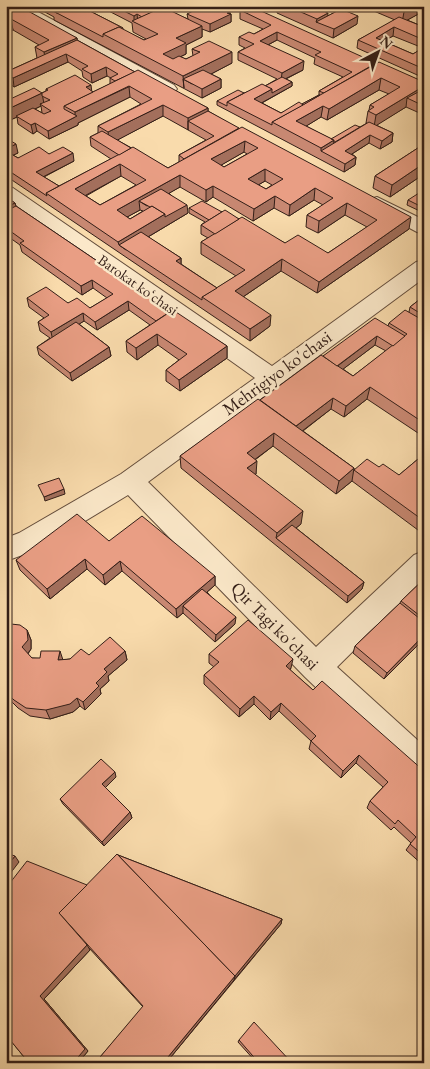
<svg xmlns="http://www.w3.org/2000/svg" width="430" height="1069" font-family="'EB Garamond',serif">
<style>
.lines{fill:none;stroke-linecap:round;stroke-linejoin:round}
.minor-casing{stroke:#644d3c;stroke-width:2}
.minor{fill:#fbe8c9;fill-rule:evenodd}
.wall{fill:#c88872;stroke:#331e17;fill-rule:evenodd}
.shaded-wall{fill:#a36f5c;stroke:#331e17}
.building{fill:#e99e84;stroke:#331e17;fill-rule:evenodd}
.labels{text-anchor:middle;stroke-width:5;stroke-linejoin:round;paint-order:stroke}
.far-street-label{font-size:15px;fill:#331e17;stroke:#fbe8c9}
.street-label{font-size:18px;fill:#331e17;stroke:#fbe8c9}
</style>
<rect width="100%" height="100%" fill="#f9dbac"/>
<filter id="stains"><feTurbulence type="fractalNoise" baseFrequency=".004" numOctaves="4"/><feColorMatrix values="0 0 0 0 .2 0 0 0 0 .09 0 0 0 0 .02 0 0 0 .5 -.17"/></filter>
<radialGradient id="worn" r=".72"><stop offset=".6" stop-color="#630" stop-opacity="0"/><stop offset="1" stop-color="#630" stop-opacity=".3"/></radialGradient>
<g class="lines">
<defs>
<g id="minor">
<polygon points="7,6 27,6 174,85 177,89 174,93 168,94 162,93 9,9"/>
<polygon points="6,186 13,188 272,366 416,262 424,260 424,278 148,482 316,647 414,555 424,551 424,581 337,667 424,746 424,784 412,779 305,677 128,495 39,549 6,561 6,538 19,533 121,474 255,378 6,201"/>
<polygon points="377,197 424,220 424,234 417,232 370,207 367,203 370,199"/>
</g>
</defs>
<!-- minor casing -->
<use href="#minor" class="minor-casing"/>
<!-- minor -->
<use href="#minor" class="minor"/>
</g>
<!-- wall -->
<g class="wall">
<path d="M6,6l71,32v2l58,32 73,36v3l201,118 -92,64 -36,-22 -38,26 27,29 -20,15 -244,-165v-38l12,15 -5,2 5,3 31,-4 25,7 -30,16 15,9 52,-27 -20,-13 -1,-9 8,-4v-7l43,-22 -11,-7 -52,26v2l-29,14 -12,-8 -4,3 -15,-10 -1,-7 -11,5v-21l36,-8 4,-2v-2l47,3 17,-8v-6h1l-4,-2 -15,7 -9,-6 -1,-6 -14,-9 -54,25 -4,-3 -4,2v-14l31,-14 -2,-11 4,-2 -26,-15zM41,106l1,7 -7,-4zM163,116l43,24 -27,15v7l-11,6 -51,-28zM244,152l3,2 -23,13 -3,-2zM121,176l15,9 -36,20 -14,-9zM265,181l7,4 -6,4 -8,-4zM180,187l26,15 7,-5 40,24 21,-13 15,8 25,-16 9,5 -16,10 -1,12 12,6 27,-18 22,12 -39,26 -43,-10 -46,-24 -17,-7 -33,-4v5l16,9 -4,3v9l7,4 -7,4v12l35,22 -19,12 -36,-24v-6l-33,-21 40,-24 -19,-20zM140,210l3,1 -13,8 -3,-2z"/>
<polygon points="34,6 80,6 123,28 123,30 144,40 146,39 133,32 132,23 101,7 101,6 155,6 188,19 187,14 231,14 231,22 210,32 202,29 202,37 186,45 186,54 180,57 186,59 193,56 192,49 232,63 211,74 221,79 221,88 202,98 54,20 54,17"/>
<polygon points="277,6 312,6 328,16 335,12 320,6 361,6 349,12 357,24 333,38 277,13"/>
<path d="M362,6h62v5l-17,9 17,7v51l-67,-30 1,-8 37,-20zM393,36l30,12 -10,6 -30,-13z"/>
<path d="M240,10l184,72v33l-18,-8 -30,18 17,8 -1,9 -12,7 -11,-6 -17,11 4,3 -1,8 -11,7 -127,-67v-4l27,-8 21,-7 12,-7 -39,-19v-8l7,-4 -6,-3v-8l15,-3 9,-5 -23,-10zM277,40l38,18 -1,6 29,13 -24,14v4l-17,9 -21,9 -19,-10 30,-17v-4l-6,-3 17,-9 -35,-25zM379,90l10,4 -19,11 -1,5 -1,1 -2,12h1l-7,4 -29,12 -25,-13 15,-9 6,3z"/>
<polygon points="424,144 424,180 418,178 390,197 373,188 375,176"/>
<polygon points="424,195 424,213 407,205 408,200"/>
<polygon points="6,197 15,203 16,206 171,311 227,346 227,358 180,391 166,381 166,370 179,360 158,345 137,360 127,352 126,341 150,325 129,310 97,330 84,321 79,324 109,347 111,356 72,381 39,355 37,347 50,338 40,331 38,322 44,318 29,307 27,298 68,303 90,308 107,298 93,288 82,295 22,252 20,245 6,235"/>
<path d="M424,296v141l-57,-38 -23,18 -13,-8 -28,22 51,37v2l25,-3 20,8 25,-21v77l-2,2 -70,-52 -16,13 -63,-48 -18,14 1,14h-1l46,50 -5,4 68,54 -2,7 -15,14 -166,-135 -1,-12 143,-100 65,-30 1,-3 20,-11 1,-5zM375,345l11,6 -33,25 -10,-7z"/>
<polygon points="109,541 215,576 215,585 207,592 235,624 215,642 183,613 177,618 122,571 105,585 87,569 50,599 20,570 16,560"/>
<polygon points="424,579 424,639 384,679 353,653 355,646 400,603 401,601"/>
<polygon points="6,626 27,630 31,640 31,649 28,654 32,658 63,660 125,651 127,660 108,676 109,681 100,689 101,694 85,710 80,706 73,712 50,719 30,716 18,708 6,696"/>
<polygon points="209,654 291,668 290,670 313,690 424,771 424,866 406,850 411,843 394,827 391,830 367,808 370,801 383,787 356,763 341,778 309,749 311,741 279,711 270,720 254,704 239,717 204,684 204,675 214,667 209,663"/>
<polygon points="116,777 105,788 130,812 132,818 104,846 63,804 60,799"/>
<polygon points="118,855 282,919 281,924 166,1063 95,1063 143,1007 89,948 90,950 44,999 88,1051 78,1063 29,1063 6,1035 87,885"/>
<polygon points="239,1040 292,1063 257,1063 238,1042"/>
</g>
<!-- shaded-wall -->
<g class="shaded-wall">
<polygon points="58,6 77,6 56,13 56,7"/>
<polygon points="344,6 361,6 343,16"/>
<polygon points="414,6 424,6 424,11 402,23 404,12"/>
<polygon points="230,12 230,15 231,14 231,22 210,32 210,24"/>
<polygon points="328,13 327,24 316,22 317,19"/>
<polygon points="137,14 138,23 134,22 134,16"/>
<polygon points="358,16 357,24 333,38 334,29"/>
<polygon points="11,19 13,30 6,33 6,21"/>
<polygon points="202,26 202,37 186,45 186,54 163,65 163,54 176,38"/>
<polygon points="394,27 393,36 375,46 376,38"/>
<polygon points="277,32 277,40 260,49 260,41"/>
<polygon points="77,38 78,49 66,54 68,62 14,87 13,78 46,63 44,52"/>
<polygon points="232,52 232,63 192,84 183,79 184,88 183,76"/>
<polygon points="304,61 303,70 281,81 282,73"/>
<polygon points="106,67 107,76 92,83 91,74"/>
<polygon points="381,78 379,90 327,120 329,109"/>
<polygon points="221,79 221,88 202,98 202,89"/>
<polygon points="9,80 10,84 6,86 6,81"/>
<polygon points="139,82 129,87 130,97 78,123 78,125 49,139 48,131 75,117 75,112"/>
<polygon points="292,82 292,86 254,107 254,99 272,89"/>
<polygon points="91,85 92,93 86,87"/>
<polygon points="424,86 424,96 407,98 406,107 374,127 376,115"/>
<polygon points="42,93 44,104 40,104 41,106 18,117 16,116 17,117 6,122 6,110"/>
<polygon points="163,105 163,116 110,144 108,132"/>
<polygon points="323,106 321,117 295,133 296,121"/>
<polygon points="208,108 208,119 188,121 188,130 188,118"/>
<polygon points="35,123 37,131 33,134 31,125"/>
<polygon points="393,133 392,142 380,149 382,141"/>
<polygon points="370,135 369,143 344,159 345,151"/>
<polygon points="334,140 333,152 321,151 321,148"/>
<polygon points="245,141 244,152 211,171 211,159"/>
<polygon points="16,144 18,153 7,158 6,149"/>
<polygon points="73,153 74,161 37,180 36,172"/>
<polygon points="356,157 355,165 344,172 345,164"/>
<polygon points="120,164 121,176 77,200 75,189"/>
<polygon points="420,166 418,178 390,197 392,185"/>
<polygon points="265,169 265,181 248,191 248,179"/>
<polygon points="180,175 180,187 147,206 139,201 140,210 118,222 117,210"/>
<polygon points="213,186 213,197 206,202 206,190"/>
<polygon points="315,188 314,200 289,216 290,205"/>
<polygon points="275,196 274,208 253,221 254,209"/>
<polygon points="15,203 18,214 6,220 6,207"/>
<polygon points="347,203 345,215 318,233 319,221"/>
<polygon points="187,205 188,213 126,250 119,245 118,242 165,214"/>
<polygon points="411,217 409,229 317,293 319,282"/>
<polygon points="181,258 181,267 176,261"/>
<polygon points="282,259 281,271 234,303 235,291"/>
<polygon points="92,280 93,288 82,295 81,286"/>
<polygon points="128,301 129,310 97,330 95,322"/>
<polygon points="83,313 84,321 53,341 51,332"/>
<polygon points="271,315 270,326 250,341 250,329"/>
<polygon points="157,334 158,345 137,360 136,348"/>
<polygon points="377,336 375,345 334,376 335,368"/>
<polygon points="227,346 227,358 180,391 179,380"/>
<polygon points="109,347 111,356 72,381 70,373"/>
<polygon points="370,387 367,399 344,417 346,406"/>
<polygon points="333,398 331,409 293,438 295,427"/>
<polygon points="274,433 273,446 246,466 247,453"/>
<polygon points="257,461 256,474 247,481 247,468"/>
<polygon points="354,468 352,481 336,494 339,481"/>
<polygon points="64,489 65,494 45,501 44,497"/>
<polygon points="303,511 301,524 280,541 276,538 277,533"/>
<polygon points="85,559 87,569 50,599 47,589"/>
<polygon points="120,561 122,571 105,585 103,575"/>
<polygon points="215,576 215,585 187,610 183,606 183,613 177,618 176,609"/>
<polygon points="364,582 362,589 347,603 348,596"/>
<polygon points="236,617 235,624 215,642 216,635"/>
<polygon points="27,630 31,640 31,649 25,657 22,647"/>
<polygon points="424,635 424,639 384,679 387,673"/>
<polygon points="60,651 63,660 58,660"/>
<polygon points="125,651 127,660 108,676 109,681 100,689 101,694 85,710 83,702 104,669"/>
<polygon points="293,659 291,668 285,675 286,666"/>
<polygon points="254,696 254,704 239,717 240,709"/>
<polygon points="77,698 80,706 73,712 50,719 46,710"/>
<polygon points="281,703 279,711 270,720 271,712"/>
<polygon points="359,755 356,763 341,778 343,771"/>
<polygon points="115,772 116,777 103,790 102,784"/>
<polygon points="130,812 132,818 104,846 102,842"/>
<polygon points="15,856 19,862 6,879 6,867"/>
<polygon points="282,919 281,924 234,980 235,976"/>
<polygon points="87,945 90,950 44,999 88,1051 78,1063 73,1063 40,996"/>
<polygon points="235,976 234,980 166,1063 163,1063"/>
</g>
<!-- building -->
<g class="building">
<polygon points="6,6 19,6 77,38 44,52 35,47 49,40 11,19 6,21"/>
<polygon points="65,6 80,6 123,28 122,29 119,27 103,34 103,37 53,11"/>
<polygon points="114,6 155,6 160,9 142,17 137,14 134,16"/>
<polygon points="203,6 215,6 230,12 227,13 231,14 210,24 187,14"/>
<polygon points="249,6 250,6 376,63 324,93 319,91 352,72 315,55 321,52 277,32 260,41 304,61 282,73 238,52 254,44 239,37 249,32 254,34 271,25 240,10"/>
<polygon points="287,6 312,6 328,13 317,19"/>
<polygon points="391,6 414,6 404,12"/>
<polygon points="163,7 202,26 176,38 186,43 163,54 173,59 179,56 186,59 200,52 192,49 209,41 232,52 183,76 103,34 119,27 144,40 158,34 132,21"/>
<polygon points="341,9 358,16 334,29 316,22"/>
<polygon points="399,17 424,27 424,40 394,27 376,38 413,54 424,47 424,69 358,40"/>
<polygon points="77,40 135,72 115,81 110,78 118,74 106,67 91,74 82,69 88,66 66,54 13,78 6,74 6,72"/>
<polygon points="379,62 424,82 424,86 376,115 368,111 374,107 370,105 400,87 381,78 329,109 323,106 296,121 334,140 321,148 272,122"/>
<polygon points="138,70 208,108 188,118 163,105 108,132 98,126 152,99 129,86 75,112 64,106"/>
<polygon points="203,70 221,79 202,89 183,79"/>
<polygon points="75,75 91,85 86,87 93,92 64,106 64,109 77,116 48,131 35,123 31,125 16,116 33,108 44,114 51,111 40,104 50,100 42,96 42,93 48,90 46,89"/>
<polygon points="282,77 292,82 272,93 272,89 265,86"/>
<polygon points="262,84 272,89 254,99 281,113 299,102 303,105 272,122 272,125 227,102"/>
<polygon points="34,88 42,93 6,110 6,101"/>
<polygon points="424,89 424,106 407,98"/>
<polygon points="238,90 244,93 227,102 227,106 217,101"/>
<polygon points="319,95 320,95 303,105 302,104"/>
<polygon points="208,111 239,128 184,159 179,155 214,136 188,121"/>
<polygon points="369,122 393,133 382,141 370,135 345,151 356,157 345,164 321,151"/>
<polygon points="355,125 360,127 335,142 334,142 334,140 331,139"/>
<path d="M242,127l169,90 -92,65 -37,-23 -47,32 36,24 -21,14 -48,-32 43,-27 -44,-28 41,-25 43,26 13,-8 30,18 49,-33 -30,-17 -28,18 -12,-6 26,-17 -18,-10 -25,17 -15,-9 -21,13 -41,-23 -7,4 -26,-15 -63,35 13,9 22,-13 13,8 -47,28 -72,-49 87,-46 35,21zM245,141l13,7 -34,19 -13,-8zM120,164l26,16 -46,25 -25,-16zM265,169l18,10 -17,10 -18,-10z"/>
<polygon points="102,131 131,148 119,155 90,137"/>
<polygon points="6,138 16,144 6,149"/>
<polygon points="424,144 424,167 420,166 392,185 375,176"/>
<polygon points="39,147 49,154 63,147 73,153 36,172 59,186 46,193 47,196 6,169 6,151 18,158"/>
<polygon points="161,189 187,205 165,217 165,214 152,206 150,207 139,201"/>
<polygon points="419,193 424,195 424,208 408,200"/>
<polygon points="6,197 15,203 6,207"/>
<polygon points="202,201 222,212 209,220 189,208"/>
<polygon points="16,206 171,311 156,321 128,301 95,322 83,313 51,332 38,322 49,315 27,298 46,287 68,303 77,298 90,308 113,294 92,280 81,286 20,243 24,241 6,228 6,211"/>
<polygon points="225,210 239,219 215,234 201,225"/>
<polygon points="141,232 181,258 176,261 217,288 202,297 202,300 119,245"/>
<polygon points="424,296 424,423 370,387 346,406 333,398 296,426 260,400 321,355 353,376 407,334 389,323 405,310 419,318 423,315 410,307"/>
<polygon points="173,310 227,346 179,380 166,370 187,354 157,334 136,348 126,341"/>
<polygon points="375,318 405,336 393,346 377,336 337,366 323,356"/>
<polygon points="76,322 109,347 70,373 37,347"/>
<polygon points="258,399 354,468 339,481 274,433 247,453 257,461 247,468 303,511 277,533 180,456"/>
<polygon points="424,454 424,521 354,470 367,459 379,467 383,464 399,475"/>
<polygon points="59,478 64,489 44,497 38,485"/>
<polygon points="77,514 109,541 142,516 215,576 176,609 120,561 103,575 85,559 47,589 16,560"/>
<polygon points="292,525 364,582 348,596 276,538"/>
<polygon points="424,579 424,619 401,601"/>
<polygon points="202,589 236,617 216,635 183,606"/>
<polygon points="400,603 424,622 424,635 387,673 355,646"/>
<polygon points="248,620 293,659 286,666 313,690 322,681 424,771 424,856 410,844 416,837 398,820 395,824 370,801 388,782 359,755 343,771 311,741 316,736 281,703 271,712 254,696 240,709 204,675 219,662 209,654"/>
<polygon points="11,624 20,625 27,630 28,640 22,647 32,658 40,658 41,651 60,651 58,660 70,659 81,649 89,655 110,637 125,651 104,669 107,672 96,683 99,686 83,702 77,698 70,704 46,710 26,708 14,700 6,692 6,626"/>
<polygon points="101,759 115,772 102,784 130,812 102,842 60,799"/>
<polygon points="6,853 15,856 6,867"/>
<polygon points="117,854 235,976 163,1063 95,1063 143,1006 59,913"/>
<polygon points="118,855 282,919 235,976"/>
<polygon points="27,861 87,885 59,913 87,945 40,996 85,1049 73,1063 29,1063 6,1035 6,888"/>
<polygon points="254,1022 292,1063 259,1063 239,1040"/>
</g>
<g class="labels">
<!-- far-street labels -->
<g class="far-street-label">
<text transform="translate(138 285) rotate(35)" y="5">Barokat koʻchasi</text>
</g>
<!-- street labels -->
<g class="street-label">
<text transform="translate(277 373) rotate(-36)" y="6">Mehrigiyo ko'chasi</text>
<text transform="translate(275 626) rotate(45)" y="6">Qir Tagi ko'chasi</text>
</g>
</g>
<!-- margin -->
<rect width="430" height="1069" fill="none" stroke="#f9dbac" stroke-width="25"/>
<rect x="8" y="8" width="415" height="1054" fill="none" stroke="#331e17" stroke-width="2.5"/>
<rect x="12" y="12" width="405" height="1044" fill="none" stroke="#331e17"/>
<!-- north arrow -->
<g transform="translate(378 52) rotate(41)" stroke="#fbe8c9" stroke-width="4" paint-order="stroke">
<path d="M0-4L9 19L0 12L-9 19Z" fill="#331e17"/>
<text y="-8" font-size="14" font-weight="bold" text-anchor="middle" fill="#331e17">N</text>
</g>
<rect width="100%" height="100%" filter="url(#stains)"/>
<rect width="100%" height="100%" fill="url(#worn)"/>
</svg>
